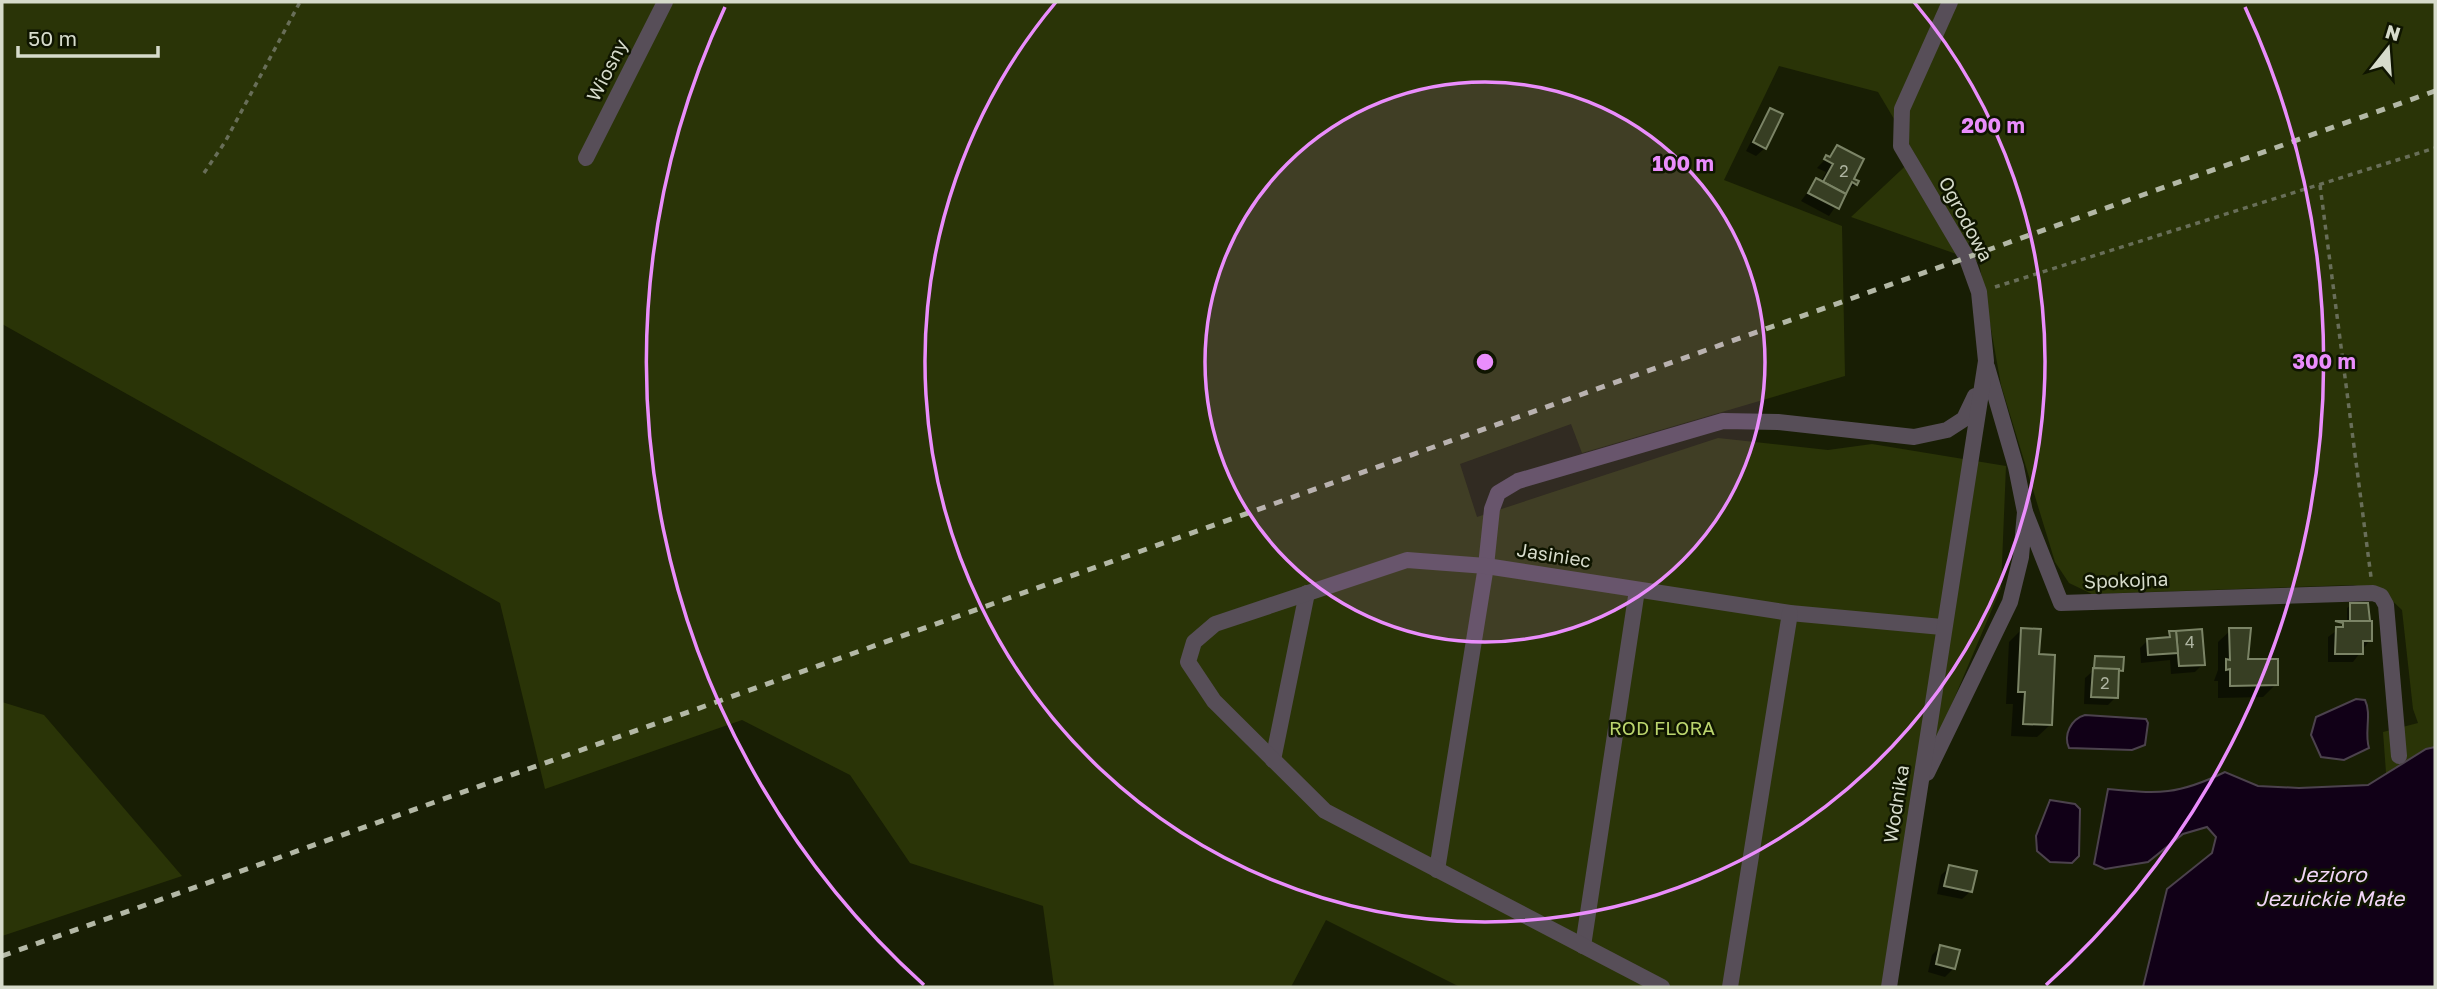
<svg xmlns="http://www.w3.org/2000/svg" width="2437" height="989" font-family="'Golos Text',sans-serif">
<style>
.green{fill:#2a3407}
.water{fill:#110017;stroke:#4c424d;stroke-width:2}
.shadow{fill:#0007}
.building{fill:#373e23;stroke:#7b8466;stroke-width:2}
.lines{fill:none;stroke-linecap:round;stroke-linejoin:round}
.path{stroke:#686e58;stroke-width:3.5;stroke-dasharray:5 5;stroke-linecap:butt}
.street{stroke:#574e58;stroke-width:16}
.rail{stroke:#b3b8a6;stroke-width:5;stroke-dasharray:9 9;stroke-linecap:butt}
.ring{fill:none;stroke:#ea8dfc;stroke-width:3.5}
.labels{text-anchor:middle;stroke-width:5;stroke-linejoin:round;paint-order:stroke}
.number-label{font-size:16px;fill:#aeb4a1}
.street-label{font-size:19px;fill:#d6dbcb;stroke:#0f1500}
.park-label{font-size:19px;fill:#bbd56d;stroke:#0f1500}
.water-label{font-size:21px;font-style:italic;fill:#f2d6f7;stroke:#0f1500}
.centre{fill:#ea8dfc;stroke:#0f1500;stroke-width:3.5}
.ring-label{font-size:21px;text-anchor:middle;font-weight:bold;fill:#ea8dfc;stroke:#0f1500;stroke-width:5;stroke-linejoin:round;paint-order:stroke}
</style>
<rect width="100%" height="100%" fill="#181e04"/>
<!-- green -->
<g class="green">
<polygon points="2,2 2435,2 2435,760 2387,786 2383,732 2418,723 2413,709 2402,610 2382,591 2353,585 2092,594 2069,583 2055,562 2001,385 1979,262 1851,217 1916,156 1878,92 1779,66 1724,180 1842,226 1845,376 1582,453 1571,424 1460,464 1477,517 1718,438 1828,450 1872,444 2006,466 2001,588 1915,791 1883,987 1460,987 1326,920 1291,987 1054,987 1043,906 910,863 850,775 742,720 545,789 500,603 2,324"/>
<polygon points="2,702 44,715 182,876 2,936"/>
</g>
<!-- water -->
<g class="water">
<path d="M2356,699l9,1c7,14 -1,33 4,48l-25,12 -23,-3 -10,-22 5,-18z"/>
<path d="M2085,715l61,4 2,4 -3,22 -13,5 -63,-2c-6,-13 2,-29 16,-33z"/>
<path d="M2435,747v240h-292l24,-98 45,-36 4,-16 -9,-10 -24,7 -35,28 -43,7 -11,-5 14,-75c51,5 70,6 117,-17l33,14 41,2 69,-3 58,-36z"/>
<polygon points="2050,800 2075,804 2080,809 2079,856 2072,863 2050,862 2037,851 2036,836"/>
</g>
<!-- shadow -->
<g class="shadow">
<polygon points="1771,110 1765,148 1756,156 1746,151 1763,119"/>
<polygon points="1837,147 1856,184 1846,191 1829,216 1801,201 1816,181 1820,183 1826,172 1817,168"/>
<polygon points="2351,605 2370,640 2353,662 2328,662 2328,637 2347,623 2347,608"/>
<polygon points="2022,629 2037,656 2050,725 2037,737 2011,736 2013,704 2006,704 2009,642"/>
<polygon points="2231,630 2246,661 2276,684 2263,697 2218,698 2218,681 2214,681 2218,670 2218,642"/>
<polygon points="2170,633 2203,664 2195,672 2171,674 2170,660 2141,663 2140,648 2148,640 2164,639"/>
<polygon points="2096,658 2121,670 2117,674 2116,697 2108,705 2084,704 2085,678 2092,672"/>
<polygon points="1950,867 1971,891 1962,899 1937,894 1941,875"/>
<polygon points="1940,947 1954,968 1945,977 1928,972 1932,955"/>
</g>
<!-- building -->
<g class="building">
<polygon points="1770,108 1783,114 1766,149 1753,142"/>
<polygon points="1837,145 1864,159 1854,179 1859,181 1857,185 1852,182 1846,194 1823,182 1833,164 1824,159 1826,155 1830,157"/>
<polygon points="1816,178 1846,194 1839,209 1808,193"/>
<polygon points="2350,603 2368,603 2370,621 2350,621"/>
<polygon points="2335,621 2372,621 2372,641 2363,641 2363,654 2335,654 2336,627 2343,627 2343,623"/>
<polygon points="2021,628 2041,629 2039,654 2055,655 2052,725 2023,724 2025,692 2018,692"/>
<polygon points="2229,628 2251,628 2248,659 2278,659 2278,685 2230,686 2230,669 2226,670 2226,659 2230,660"/>
<polygon points="2202,629 2205,665 2179,666 2176,631"/>
<polygon points="2169,631 2176,631 2178,653 2148,655 2147,639 2170,637"/>
<polygon points="2095,656 2124,657 2123,671 2094,668"/>
<polygon points="2093,668 2119,669 2118,698 2091,697"/>
<polygon points="1949,865 1977,871 1972,892 1944,886"/>
<polygon points="1940,945 1960,950 1955,969 1936,964"/>
</g>
<g class="lines">
<!-- path -->
<g class="path">
<polyline points="204,173 225,142 300,2"/>
<polyline points="2320,185 2371,577"/>
<polyline points="1995,287 2435,148"/>
</g>
<!-- street -->
<g class="street">
<polyline points="586,158 665,2"/>
<polyline points="1987,367 2016,467 2025,512"/>
<polyline points="1273,760 1307,593"/>
<polyline points="1927,773 2010,602 2021,557 2025,512 2061,603 2373,593 2381,596 2386,605 2399,756"/>
<polyline points="1437,870 1486,566 1492,509 1498,493 1518,481 1723,421 1778,422 1914,437 1947,430 1964,419 1975,396"/>
<polyline points="1583,946 1637,590"/>
<polyline points="1662,987 1325,811 1214,701 1188,662 1194,642 1215,624 1407,560 1486,566 1790,613 1942,627"/>
<polyline points="1730,987 1790,613"/>
<polyline points="1889,987 1986,361 1979,292 1966,256 1901,146 1902,109 1950,2"/>
</g>
<!-- rail -->
<polyline class="rail" points="2,956 2435,91"/>
</g>
<!-- distance rings -->
<circle cx="1485" cy="362" r="280" fill="#ea8dfc" fill-opacity=".12"/>
<g class="ring">
<circle cx="1485" cy="362" r="280"/>
<path d="M1914 2A560 560 0 1 1 1056 2"/>
<path d="M924 985A839 839 0 0 1 725 7M2245 7A839 839 0 0 1 2046 985"/>
</g>
<g class="labels">
<!-- number labels -->
<g class="number-label">
<text x="1844" y="177">2</text>
<text x="2190" y="648">4</text>
<text x="2105" y="689">2</text>
</g>
<!-- street labels -->
<g class="street-label">
<text transform="translate(607 70) rotate(-63)" y="7">Wiosny</text>
<text transform="translate(1966 219) rotate(62)" y="7">Ogrodowa</text>
<text transform="translate(1554 555) rotate(9)" y="7">Jasiniec</text>
<text transform="translate(2126 580) rotate(-2)" y="7">Spokojna</text>
<text transform="translate(1896 804) rotate(-81)" y="7">Wodnika</text>
</g>
<!-- park labels -->
<g class="park-label">
<text x="1662" y="735">ROD FLORA</text>
</g>
<!-- water labels -->
<g class="water-label">
<text x="2330" y="882">Jezioro<tspan x="2330" dy="24">Jezuickie Małe</tspan></text>
</g>
</g>
<circle cx="1485" cy="362" r="10" class="centre"/>
<g class="ring-label">
<text x="1993" y="133">200 m</text>
<text x="1683" y="171">100 m</text>
<text x="2324" y="369">300 m</text>
</g>
<!-- border -->
<rect width="2437" height="989" fill="none" stroke="#d6dbcb" stroke-width="7"/>
<!-- north arrow -->
<g transform="translate(2388 49) rotate(17)" stroke="#0f1500" stroke-width="5" paint-order="stroke">
<path d="M0-5L12 26L0 18L-12 26Z" fill="#d6dbcb"/>
<text y="-10" font-size="19" font-weight="bold" text-anchor="middle" fill="#d6dbcb">N</text>
</g>
<!-- scale -->
<path d="M18 46v10h140v-10" fill="none" stroke="#d6dbcb" stroke-width="3.5"/>
<text x="28" y="46" font-size="21" fill="#d6dbcb" stroke="#0f1500" stroke-width="5" paint-order="stroke">50 m</text>
</svg>
